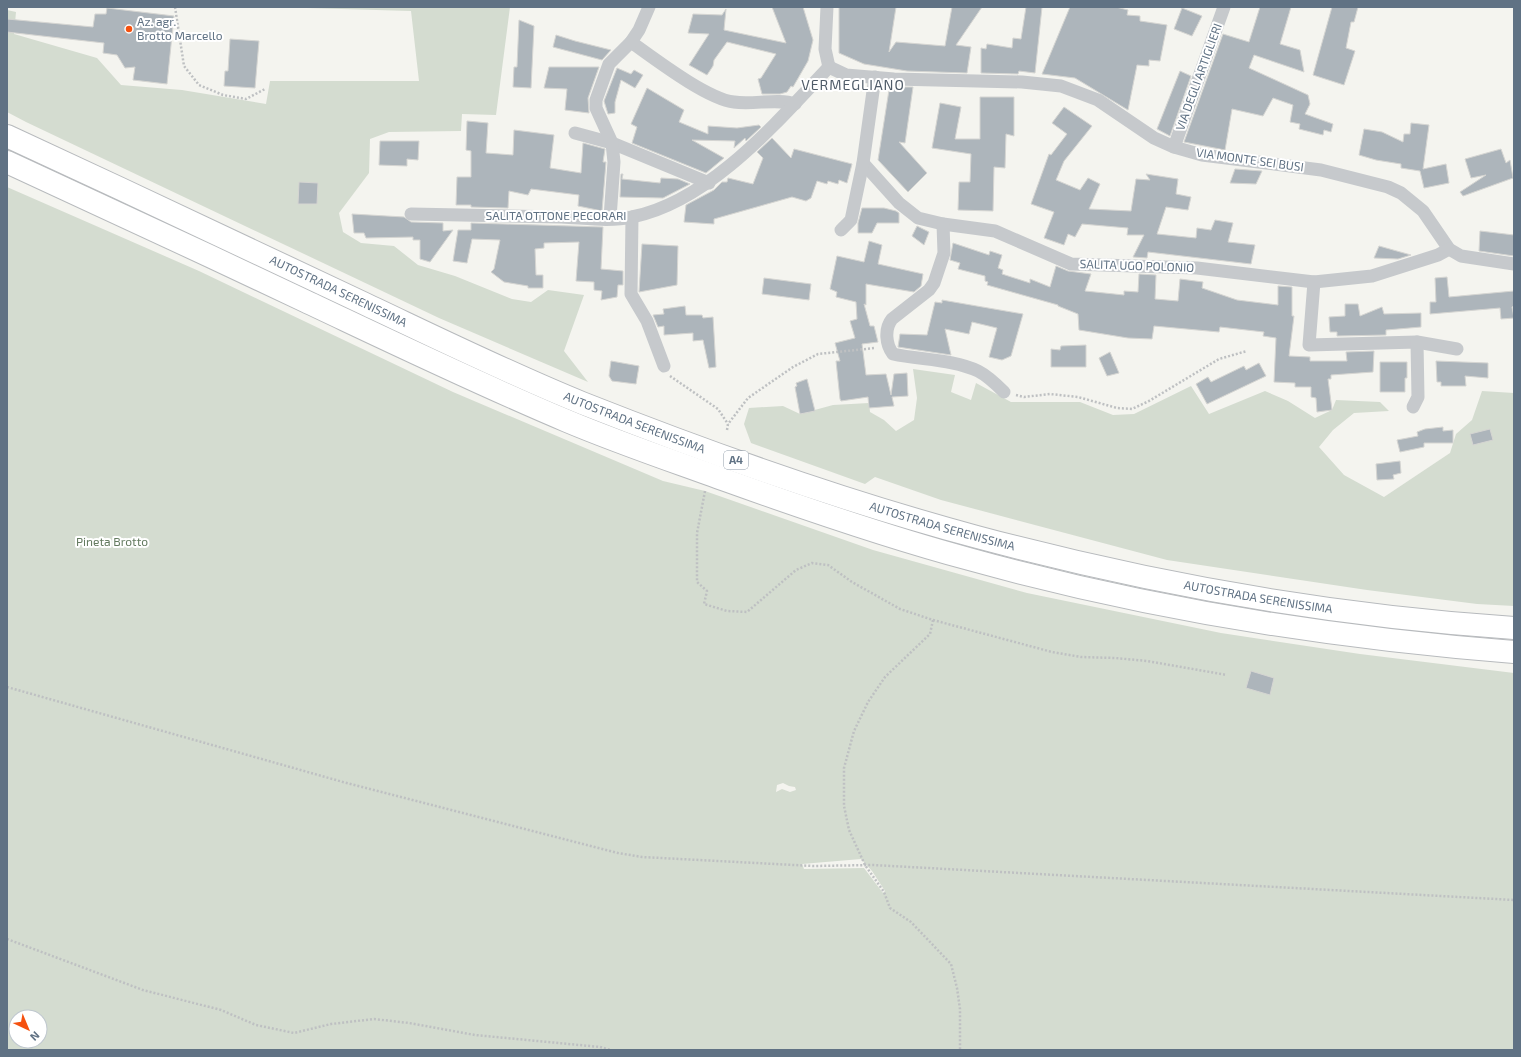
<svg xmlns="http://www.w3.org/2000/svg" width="1521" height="1057" font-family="'Exo 2',sans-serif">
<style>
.green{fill:#d4dcd0;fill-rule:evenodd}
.building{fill:#adb5bb;stroke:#d5d5d2}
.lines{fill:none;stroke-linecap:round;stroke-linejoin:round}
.motorway-casing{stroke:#b7babd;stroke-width:24}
.path{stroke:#bec0c2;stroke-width:2.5;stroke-dasharray:2 2;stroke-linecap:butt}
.minor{stroke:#c6c9cc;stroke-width:13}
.motorway{stroke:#fff;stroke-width:22}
.poi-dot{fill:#f5510f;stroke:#fff;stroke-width:1.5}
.labels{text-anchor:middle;stroke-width:4;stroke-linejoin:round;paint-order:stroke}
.shield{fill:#fff;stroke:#909ca9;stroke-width:1}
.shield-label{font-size:11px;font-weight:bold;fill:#607284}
.poi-label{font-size:12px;fill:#607284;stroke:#fff;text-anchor:start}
.street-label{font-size:12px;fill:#607284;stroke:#fff}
.park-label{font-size:12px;fill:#637a5f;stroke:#fff}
.quarter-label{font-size:14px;letter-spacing:1px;fill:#4f5b68;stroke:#fff}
</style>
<rect width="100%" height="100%" fill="#f4f4ef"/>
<!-- green -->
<g class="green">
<polygon points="272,7 510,7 496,115 462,114 461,131 389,132 370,139 369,173 339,213 343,232 361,243 394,246 418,265 455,276 512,299 531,302 548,290 584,295 564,351 588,382 439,318 26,122 7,112 7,10 16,12 14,34 97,58 121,85 182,90 266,104 270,81 419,81 411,11"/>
<path d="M7,187l192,84 254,121 210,89 42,10 168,59 154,43 194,40 139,21 154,19v377h-1507zM783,783l6,3 6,1 1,3 -6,2 -8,-3 -6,3 1,-7zM861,859l11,12 13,20 -2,2 -19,-25 -60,1 -2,-5zM16,1017h24v24h-24z"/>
<polygon points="913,369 955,375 951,392 971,400 976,383 1011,402 1080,402 1113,415 1134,414 1191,386 1209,414 1265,391 1288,401 1315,418 1332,410 1336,400 1380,402 1389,411 1354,413 1333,430 1319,447 1344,475 1384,497 1450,453 1456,434 1472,420 1482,391 1514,393 1514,606 1477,604 1367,590 1167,560 941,500 875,477 865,484 751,443 744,424 749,408 783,406 800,414 833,405 869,403 870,412 884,420 896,431 914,420 917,398"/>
</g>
<!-- building -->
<g class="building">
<polygon points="772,7 803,7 813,40 808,61 793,87 791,86 787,92 780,94 762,94 758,79 761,78 776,54 727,42 714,60 713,66 707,75 689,65 709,34 688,33 693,14 722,15 726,9 724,30 786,43"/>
<polygon points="839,7 896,7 889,52 896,42 945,46 952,7 982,7 956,45 971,47 967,73 907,71 864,64 839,53"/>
<polygon points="1026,7 1042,7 1035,73 1019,71 1018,74 981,73 981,48 986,49 987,44 1012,48 1013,38 1021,39"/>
<polygon points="1070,7 1116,7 1128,10 1127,15 1140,16 1140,21 1167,25 1160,61 1149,60 1149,66 1137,65 1128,110 1075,78 1042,74"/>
<polygon points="1260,7 1291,7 1280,44 1300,50 1304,72 1254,55 1249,68 1308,95 1310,104 1305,114 1333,124 1331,132 1324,130 1323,135 1299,129 1300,124 1290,122 1293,105 1273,98 1263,116 1232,109 1225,150 1184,142 1223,34 1249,42"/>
<polygon points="1332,7 1358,7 1354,22 1351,22 1346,48 1355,51 1344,85 1313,75"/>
<polygon points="107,8 174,16 167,84 133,80 135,67 125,68 117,55 103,53 104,43 7,32 7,19 93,27 95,14 106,14"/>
<polygon points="1182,8 1202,16 1192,36 1174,29"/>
<polygon points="519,20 534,26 531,88 513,87 514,67 517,67"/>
<polygon points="556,35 575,41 611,50 602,60 553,47"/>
<polygon points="230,39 259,41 255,88 224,86 225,71 228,71"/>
<polygon points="549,67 599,67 588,98 589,113 565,110 567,89 544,88"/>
<polygon points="617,68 631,74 634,70 643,75 635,88 621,80 615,102 615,113 608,114 604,101"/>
<polygon points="1180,71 1191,76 1170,136 1157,129"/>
<polygon points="893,87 913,87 905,143 899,142 927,173 908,192 878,160 889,90"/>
<polygon points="647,88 684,110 679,122 708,134 708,126 737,128 759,125 761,127 746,141 745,138 734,148 735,141 692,140 724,158 706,173 632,143 637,127 631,124"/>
<polygon points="980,97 1014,97 1014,136 1006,134 1005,168 994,167 993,211 958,210 959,182 970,182 971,154 932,148 940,103 961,107 955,139 980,139"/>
<polygon points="1064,107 1092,126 1064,161 1056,180 1080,190 1088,178 1100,184 1089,209 1131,211 1136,179 1150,180 1146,174 1178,179 1176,194 1191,197 1188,210 1166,207 1157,234 1196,238 1197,228 1211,230 1215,220 1233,223 1228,242 1255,245 1251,264 1148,252 1147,258 1133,257 1144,235 1127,235 1128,228 1082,224 1075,237 1068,234 1064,245 1044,238 1054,212 1031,204 1049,154 1051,155 1067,134 1052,123"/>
<polygon points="467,121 488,123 486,153 513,155 514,130 554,135 550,168 581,173 583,143 605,149 603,162 606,162 602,211 578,206 579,195 531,189 528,195 509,191 508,208 471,207 471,205 456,205 457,177 471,177 471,151 466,150"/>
<polygon points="1411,123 1429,125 1423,169 1446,164 1449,183 1424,188 1420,171 1401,168 1401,164 1376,160 1359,155 1364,129 1382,132 1403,142 1404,134 1410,134"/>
<polygon points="772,138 791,158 794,149 852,164 847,183 839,180 838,184 828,181 827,184 817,181 811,198 806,201 792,197 714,219 714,224 684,222 686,205 714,190 722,182 727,182 728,178 753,184 763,158 757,152"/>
<polygon points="380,141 419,141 418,160 407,159 407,166 379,165"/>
<polygon points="1501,149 1506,163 1510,160 1513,178 1463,196 1460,192 1486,175 1471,178 1465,159"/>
<polygon points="1235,169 1262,171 1256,184 1230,183"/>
<polygon points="621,174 623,174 622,179 660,183 661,178 678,179 690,184 663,198 620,197"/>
<polygon points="299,182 318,183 317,204 298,204"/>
<polygon points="862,208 884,208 896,211 899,213 899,223 877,223 872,233 858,233 858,223"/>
<polygon points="352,214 404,217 411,222 443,223 443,231 453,230 430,262 420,259 420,240 413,240 413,237 366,238 364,233 354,233"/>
<polygon points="471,223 603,227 601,269 623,271 623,285 618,285 617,297 601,300 602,291 594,290 594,282 576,281 579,242 544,243 544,248 535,249 536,275 543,275 543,288 528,288 528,286 504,282 491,272 494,269 500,240 472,239 467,263 453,261 458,230 471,230"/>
<polygon points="917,226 929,232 924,245 912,236"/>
<polygon points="1480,231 1514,235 1514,256 1479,251"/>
<polygon points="869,241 882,245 878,264 923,274 921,286 914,292 866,284 866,305 864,304 870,326 874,326 878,342 862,344 866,375 886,374 891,395 894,374 907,373 908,396 892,397 894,406 869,408 868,397 841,401 840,399 836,361 840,361 835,343 855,338 850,321 857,319 856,302 836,297 837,292 830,289 837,256 864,262"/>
<polygon points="953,243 989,255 990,251 1002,255 998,268 1003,270 1002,274 1030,283 1030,279 1050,287 1056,266 1068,271 1091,274 1085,291 1124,295 1124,291 1138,292 1139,274 1156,275 1155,299 1178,301 1180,279 1203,282 1202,288 1237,300 1278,305 1278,286 1292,287 1292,316 1294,316 1289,356 1310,357 1310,361 1347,361 1346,352 1374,351 1373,372 1331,375 1331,379 1328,379 1332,410 1317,412 1316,398 1311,397 1311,387 1295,387 1295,383 1274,382 1276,338 1263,336 1264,332 1220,327 1219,332 1154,326 1152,339 1128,338 1079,330 1078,314 1058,306 1058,305 987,285 988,282 985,281 985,276 958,269 960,263 950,260"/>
<polygon points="642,244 678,246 677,285 639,292"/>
<polygon points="1379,246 1411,255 1398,259 1374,258"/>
<polygon points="1447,277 1449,297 1514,291 1514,306 1512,307 1514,318 1501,319 1500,308 1430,314 1430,302 1436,302 1435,278"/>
<polygon points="764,278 811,284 809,300 762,294"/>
<polygon points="942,300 1023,314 1011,356 1002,360 989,357 997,328 972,322 969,334 945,329 951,355 898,347 900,334 927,335 935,302 942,303"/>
<polygon points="1345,304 1358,304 1360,316 1382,307 1384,314 1421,313 1421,327 1386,330 1386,335 1337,336 1337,332 1330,332 1329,317 1345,316"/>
<polygon points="685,306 686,315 702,315 703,318 713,317 716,367 709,368 703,340 693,341 693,333 664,335 664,326 658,327 653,315 664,314 663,309"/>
<polygon points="1086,345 1086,367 1051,367 1051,349 1060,350 1061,346"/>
<polygon points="1110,352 1119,373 1107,376 1099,358"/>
<polygon points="611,361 639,366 636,384 612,381 609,376"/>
<polygon points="1436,361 1488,363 1488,378 1465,376 1466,386 1441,386 1441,382 1437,382"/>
<polygon points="1380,362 1407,362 1407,378 1405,378 1405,392 1380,392"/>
<polygon points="1259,363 1266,376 1207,404 1196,384 1208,377 1211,382 1244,366 1246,370"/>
<polygon points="807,379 815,411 800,414 795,387 797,386 796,383"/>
<polygon points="1443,427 1443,431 1453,430 1453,443 1424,443 1424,447 1400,452 1397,440 1418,436 1417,432 1425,429"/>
<polygon points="1490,429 1493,440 1473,445 1470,434"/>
<polygon points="1400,461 1401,473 1393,475 1394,479 1377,480 1376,464"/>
<polygon points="1251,671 1274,678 1270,695 1246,688"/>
</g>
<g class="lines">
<defs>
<g id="motorway">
<path id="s1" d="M7,136c119,55 238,111 356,167 72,34 145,70 219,100 129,51 261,98 395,134 175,47 356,79 537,91"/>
<path d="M7,162c100,46 199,92 298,139 87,41 174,83 262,120 52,22 106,40 158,59 81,29 162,57 244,79 177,49 362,79 545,93"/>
</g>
</defs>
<!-- motorway casing -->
<use href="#motorway" class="motorway-casing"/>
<!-- path -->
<g class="path">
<polyline points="175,7 184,66 199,85 223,95 246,99 265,89"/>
<polyline points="670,376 718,409 728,424"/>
<polyline points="1016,395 1024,397 1050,394 1078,397 1117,408 1132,409 1149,401 1219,359 1247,351"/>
<polyline points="727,430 728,424 748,398 793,367 818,354 875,348"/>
<polyline points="705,491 697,533 697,582 707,591 704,604 727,611 747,612 796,570 812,563 828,565 852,582 900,609 933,620 930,634 885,677 868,702 854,731 844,768 844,806 849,830 865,865 884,892 890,908 911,922 951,964 957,988 960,1009 960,1050"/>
<polyline points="933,620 1052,652 1081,657 1115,658 1147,661 1227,675"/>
<polyline points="7,687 343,782 618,853 642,857 813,866 873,865 1514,900"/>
<polyline points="7,939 143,990 221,1010 256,1025 294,1033 331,1024 374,1019 409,1023 475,1035 600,1047 611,1050"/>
</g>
<!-- minor -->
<g class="minor">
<polyline points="827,7 825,49 829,67"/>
<path d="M631,42c24,17 76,57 103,60 19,3 44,-4 61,2"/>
<polyline points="829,67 846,75 894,79 1022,82 1061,86 1098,100 1154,138 1174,147 1202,155 1321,170 1388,187 1401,193 1423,211 1449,249 1461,256 1514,264"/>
<polyline points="575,133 612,143 709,183"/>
<polyline points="1174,147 1224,7"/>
<polyline points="863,163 899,203 918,218 943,224 995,231 1071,264 1197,268 1314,282"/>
<path d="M411,214c50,1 101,2 151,3 23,1 48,5 70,0 77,-15 145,-95 197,-150"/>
<polyline points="632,217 631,294 647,321 664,366"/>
<polyline points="610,218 614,162 612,143 596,108 596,100 609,64 631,42 639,30 649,7"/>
<path d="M943,224l1,29 -10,30 -5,7 -37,29c-8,10 -6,26 1,35 27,6 60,5 85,17 10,5 18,13 26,21"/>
<polyline points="841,230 851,220 863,163 875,77"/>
<polyline points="1449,249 1438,255 1372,276 1314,282 1309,345 1417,342 1457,349"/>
<polyline points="1413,407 1418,397 1417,342"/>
</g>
<!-- motorway -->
<use href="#motorway" class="motorway"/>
</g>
<!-- markers -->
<circle class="poi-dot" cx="129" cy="29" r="4"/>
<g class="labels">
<!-- shield labels -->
<rect class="shield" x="724" y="451" width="24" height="18" rx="3"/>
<g class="shield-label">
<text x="736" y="464">A4</text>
</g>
<!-- poi labels -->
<g class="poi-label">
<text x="137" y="26">Az. agr.<tspan x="137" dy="14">Brotto Marcello</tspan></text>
</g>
<!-- street labels -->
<g class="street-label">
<text transform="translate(1199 77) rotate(-70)" y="4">VIA DEGLI ARTIGLIERI</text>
<text transform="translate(1250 160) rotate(8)" y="4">VIA MONTE SEI BUSI</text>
<text x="556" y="220">SALITA OTTONE PECORARI</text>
<text transform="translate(1137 266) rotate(2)" y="4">SALITA UGO POLONIO</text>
<text dy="4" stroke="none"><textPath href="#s1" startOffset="366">AUTOSTRADA SERENISSIMA</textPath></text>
<text dy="4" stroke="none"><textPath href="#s1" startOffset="690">AUTOSTRADA SERENISSIMA</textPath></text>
<text dy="4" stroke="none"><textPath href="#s1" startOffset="1015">AUTOSTRADA SERENISSIMA</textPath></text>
<text dy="4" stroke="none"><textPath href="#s1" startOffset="1339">AUTOSTRADA SERENISSIMA</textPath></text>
</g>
<!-- park labels -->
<g class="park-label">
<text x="112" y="546">Pineta Brotto</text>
</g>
<!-- quarter labels -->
<g class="quarter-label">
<text x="853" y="90">VERMEGLIANO</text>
</g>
</g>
<!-- border -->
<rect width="1521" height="1057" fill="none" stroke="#607284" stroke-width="16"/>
<!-- north arrow -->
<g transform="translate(28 1029) rotate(136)"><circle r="19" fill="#ffffff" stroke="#bfc7ce"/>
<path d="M0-3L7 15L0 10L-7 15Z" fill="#f5510f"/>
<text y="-6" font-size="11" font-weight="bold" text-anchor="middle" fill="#607284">N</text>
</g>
</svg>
